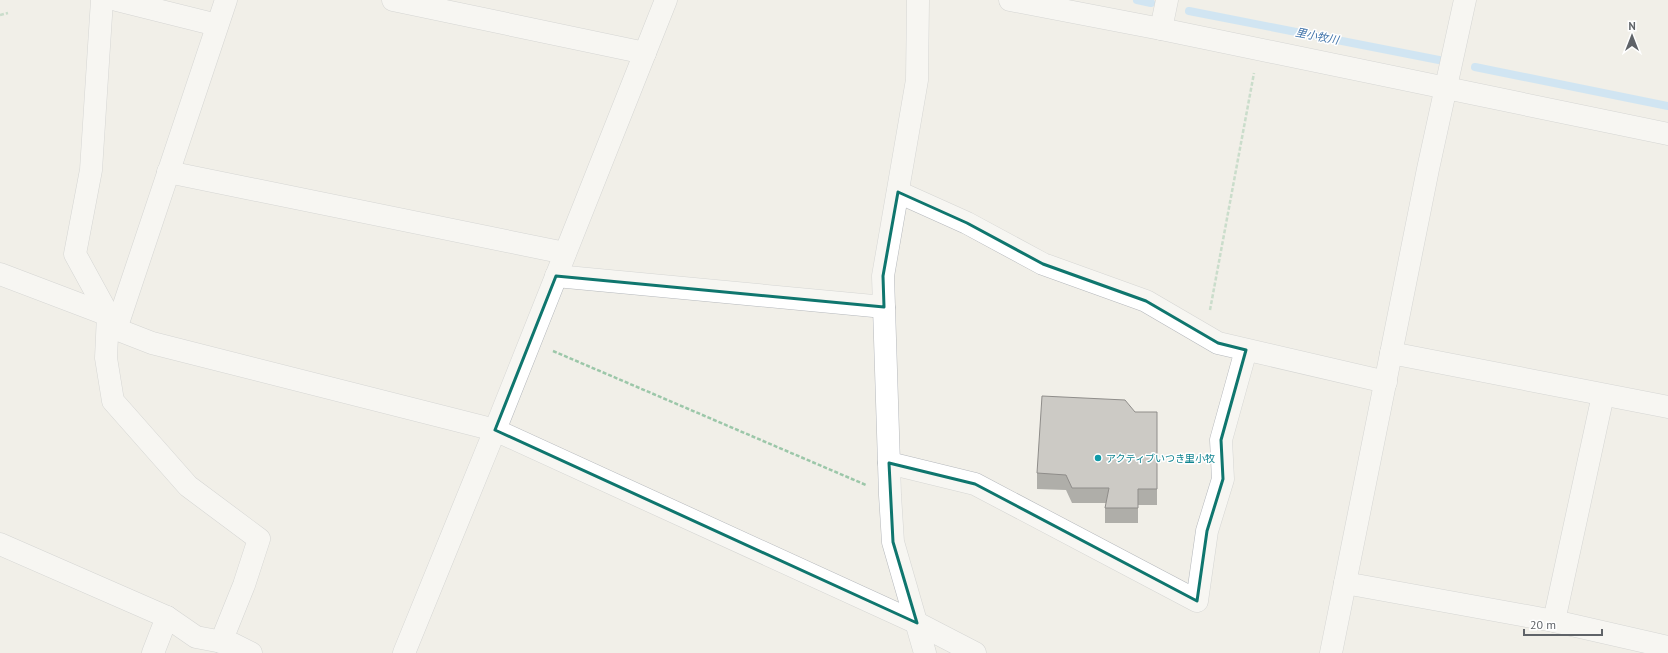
<svg xmlns="http://www.w3.org/2000/svg" width="1668" height="653" font-family="'PT Sans','Noto Sans JP',sans-serif">
<style>
.lines{fill:none;stroke-linecap:round;stroke-linejoin:round}
.stream{stroke:#aadaff;stroke-width:8}
.minor-casing{stroke:#b5b8bc;stroke-width:23}
.path{stroke:#9cc7a9;stroke-width:2.5;stroke-dasharray:4 2;stroke-linecap:butt}
.minor{stroke:#fff;stroke-width:22}
.wall{fill:#afaea9}
.building{fill:#cccac5;stroke:#8f8d8a}
.marked{fill:none;stroke:#0f766e;stroke-width:3;stroke-linejoin:round}
.culture-dot{fill:#0f9aa8;stroke:#fff;stroke-width:1.5}
.labels{text-anchor:middle;stroke-width:3;stroke-linejoin:round;paint-order:stroke}
.culture-label{font-size:10px;fill:#0d838f;stroke:#fff;text-anchor:start}
.water-label{font-size:11px;font-style:italic;fill:#4174aa;stroke:#fff}
</style>
<rect width="100%" height="100%" fill="#f1efe8"/>
<g class="lines">
<!-- stream -->
<g class="stream">
<polyline points="1137,0 1151,3"/>
<polyline points="1189,11 1444,61"/>
<polyline points="1475,67 1668,106"/>
</g>
<defs>
<g id="minor">
<polyline points="102,0 91,170 75,254 116,329 152,343 495,430 917,623 975,653"/>
<polyline points="117,0 217,25"/>
<polyline points="393,0 645,53"/>
<polyline points="918,0 917,80 883,276 890,495 893,542 925,653"/>
<polyline points="1010,0 1161,29 1668,134"/>
<polyline points="1161,29 1167,0"/>
<polyline points="168,172 565,253"/>
<polyline points="898,192 967,223 1043,264 1146,301 1218,343 1386,382"/>
<polyline points="0,274 108,315 106,358 113,401 188,486 259,539 244,585 221,642"/>
<polyline points="556,276 884,307"/>
<polyline points="116,329 226,0"/>
<polyline points="1391,353 1668,407"/>
<polyline points="889,463 975,484 1197,601 1207,531 1223,479 1221,440 1246,350"/>
<polyline points="0,544 167,617"/>
<polyline points="1345,583 1554,621 1668,647"/>
<polyline points="1554,621 1603,395"/>
<polyline points="153,653 167,617 196,637 233,644 251,653"/>
<polyline points="404,653 495,430 666,0"/>
<polyline points="1331,653 1428,169 1465,0"/>
</g>
</defs>
<!-- minor casing -->
<use href="#minor" class="minor-casing"/>
<!-- path -->
<g class="path">
<polyline points="0,15 8,13"/>
<polyline points="1210,310 1254,73"/>
<polyline points="553,351 866,485"/>
</g>
<!-- minor -->
<use href="#minor" class="minor"/>
</g>
<!-- wall -->
<polygon class="wall" points="1135,412 1157,412 1157,505 1138,505 1138,523 1105,523 1105,508 1106,503 1072,503 1066,490 1037,489 1037,473"/>
<!-- building -->
<polygon class="building" points="1042,396 1125,400 1135,412 1157,412 1157,489 1138,489 1138,508 1105,508 1109,488 1072,488 1066,475 1037,473"/>
<!-- marked area -->
<path d="M0 0H1668V653H0ZM898,192l69,31 76,41 103,37 72,42 28,7 -25,90 2,39 -16,52 -10,70 -222,-117 -86,-21 4,79 24,81 -422,-193 61,-154 328,31 -1,-31z" fill="#f1efe8" fill-opacity=".55" fill-rule="evenodd"/>
<path class="marked" d="M898,192l69,31 76,41 103,37 72,42 28,7 -25,90 2,39 -16,52 -10,70 -222,-117 -86,-21 4,79 24,81 -422,-193 61,-154 328,31 -1,-31z"/>
<!-- markers -->
<circle class="culture-dot" cx="1098" cy="458" r="4"/>
<g class="labels">
<!-- culture labels -->
<g class="culture-label">
<text x="1106" y="462">アクティブいつき里小牧</text>
</g>
<!-- water labels -->
<g class="water-label">
<text transform="translate(1317 36) rotate(11)" y="4">里小牧川</text>
</g>
</g>
<!-- north arrow -->
<g transform="translate(1632 36)" stroke="#ffffff" stroke-width="3" paint-order="stroke">
<path d="M0-3L7 15L0 10L-7 15Z" fill="#5f6368"/>
<text y="-6" font-size="11" font-weight="bold" text-anchor="middle" fill="#5f6368">N</text>
</g>
<!-- scale -->
<path d="M1524 629v6h78v-6" fill="none" stroke="#5f6368" stroke-width="2"/>
<text x="1530" y="629" font-size="12" fill="#5f6368" stroke="#ffffff" stroke-width="3" paint-order="stroke">20 m</text>
</svg>
